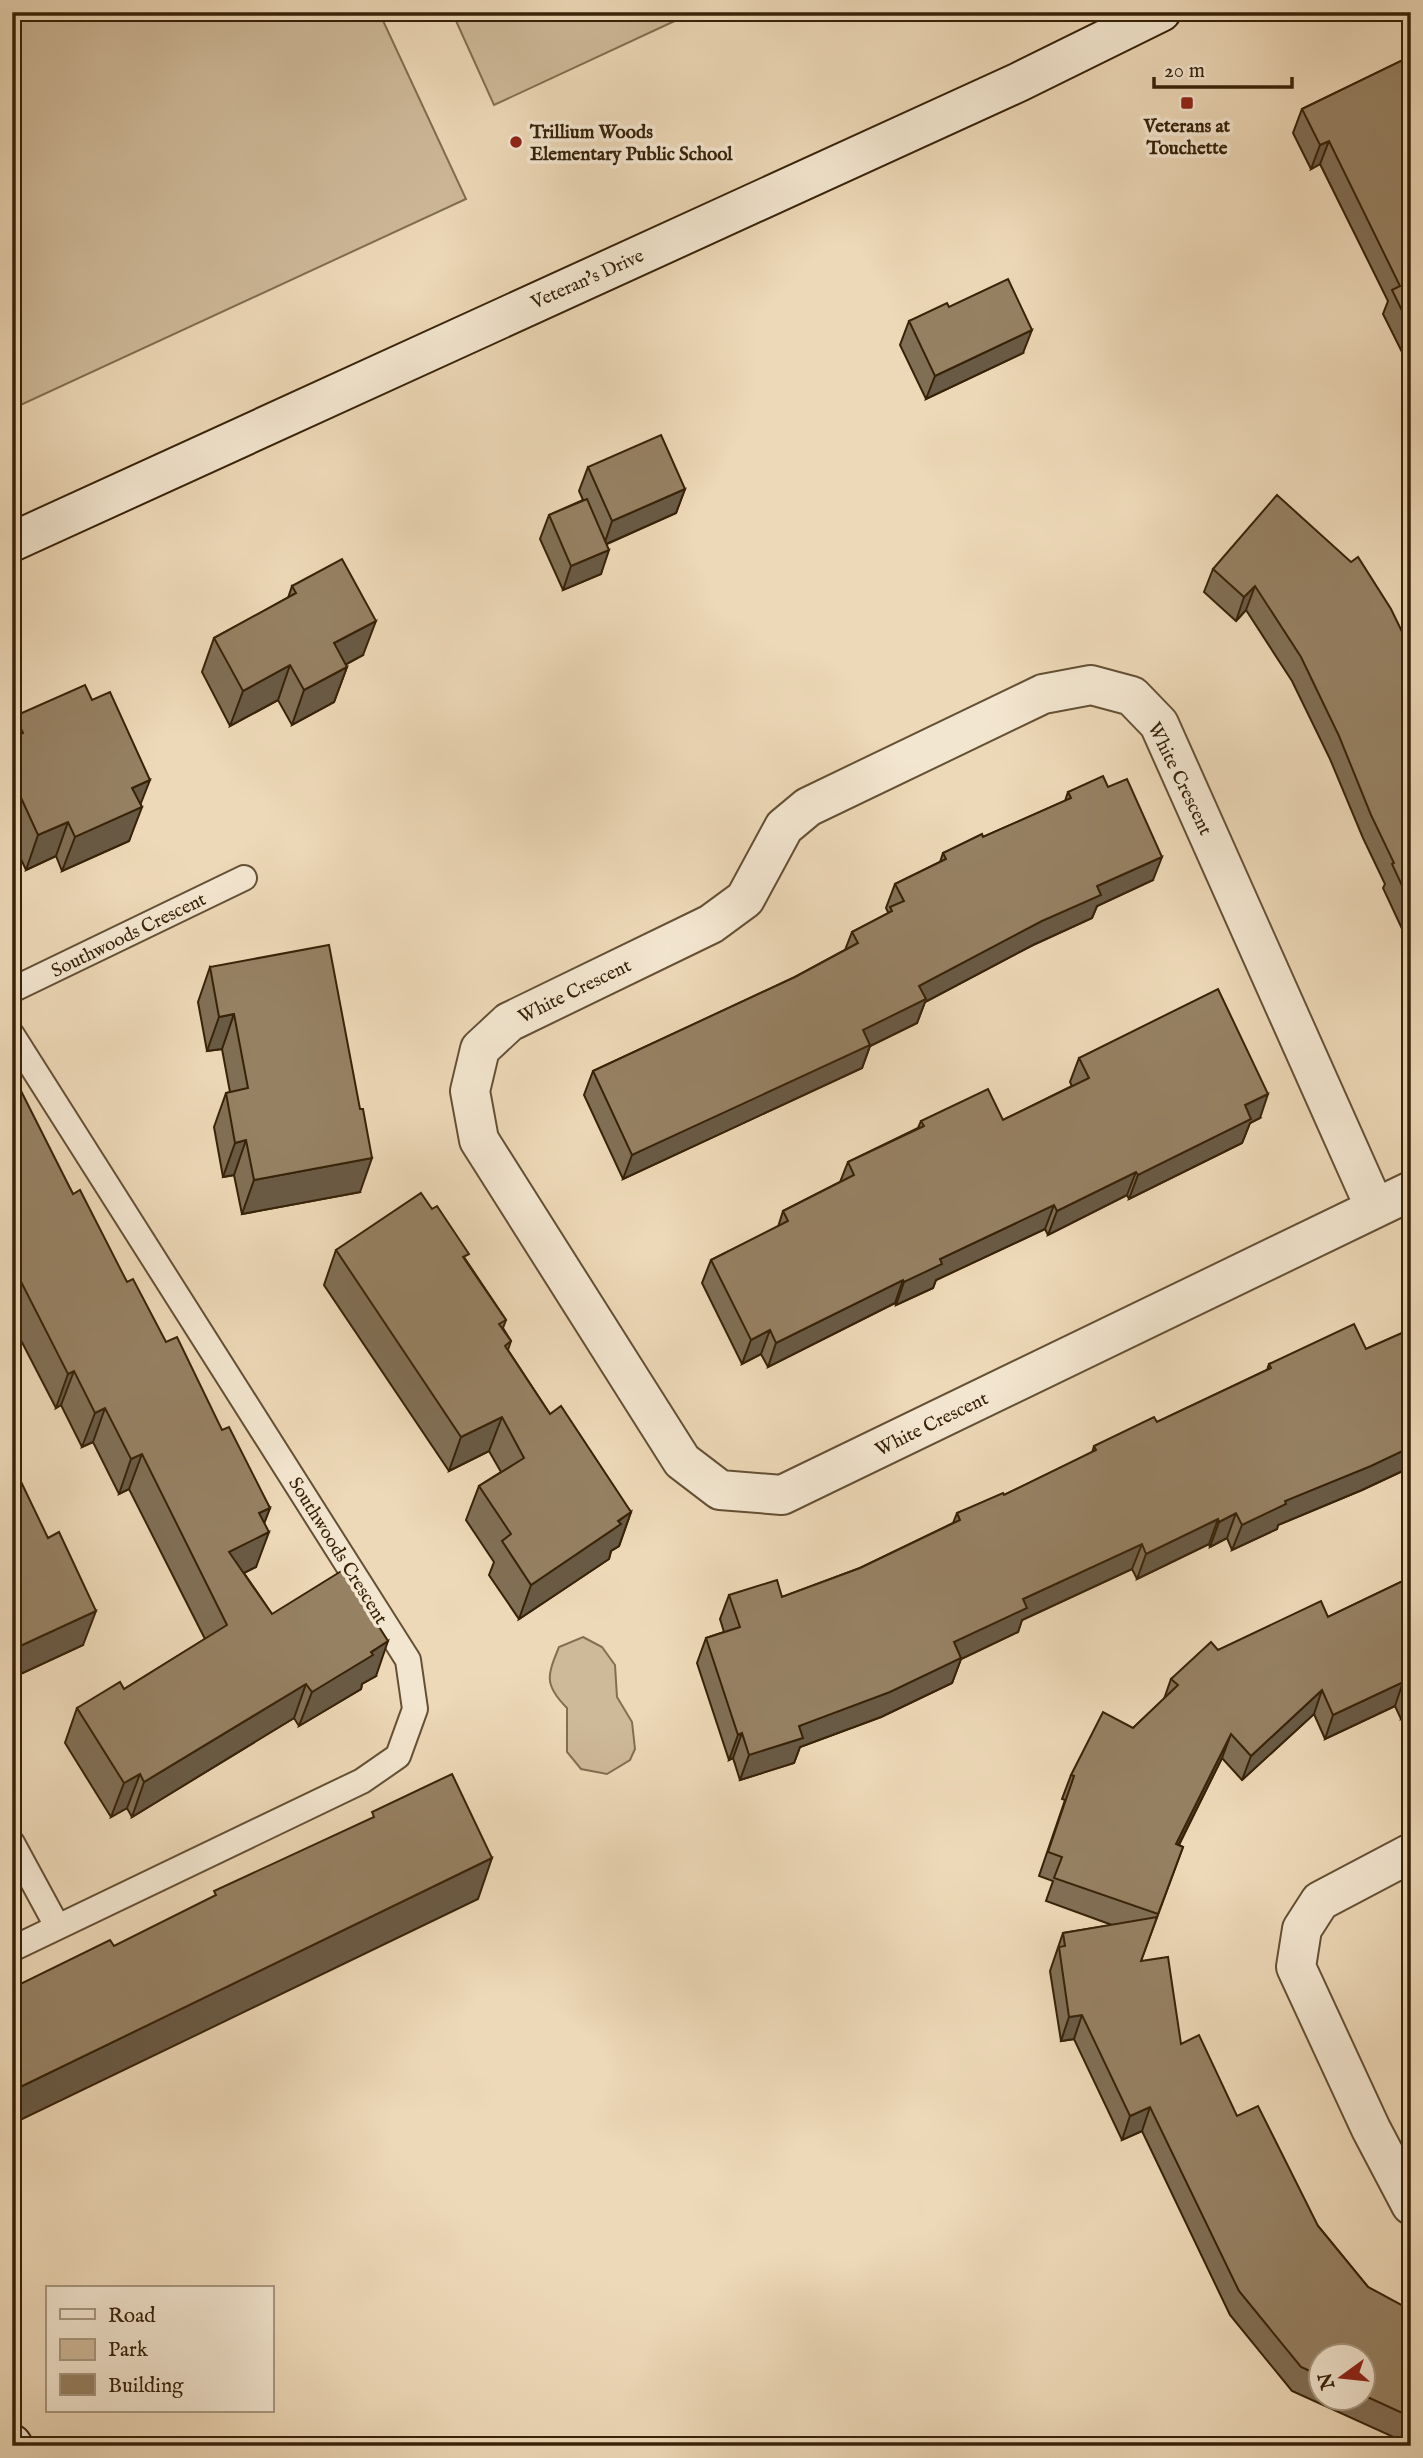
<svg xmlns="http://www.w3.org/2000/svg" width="1423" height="2458" font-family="'IM FELL English',serif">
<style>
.green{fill:#ceb999;stroke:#826e50;stroke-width:2}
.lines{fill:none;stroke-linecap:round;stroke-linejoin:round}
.lane-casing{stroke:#645034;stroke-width:28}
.street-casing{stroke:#645034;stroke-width:42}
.secondary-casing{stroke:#372208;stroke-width:42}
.lane{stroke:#f3e6d0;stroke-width:24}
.street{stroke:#f3e6d0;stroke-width:38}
.secondary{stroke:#f3e6d0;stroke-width:38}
.wall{fill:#816f55;stroke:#372208;stroke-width:2;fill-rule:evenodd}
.shaded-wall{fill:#695a45;stroke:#372208;stroke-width:2}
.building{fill:#968163;stroke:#372208;stroke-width:2}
.poi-dot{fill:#8f2418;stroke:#f3e6d0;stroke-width:2.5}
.labels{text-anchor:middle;stroke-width:7;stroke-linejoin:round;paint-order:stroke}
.poi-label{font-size:19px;font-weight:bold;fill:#372208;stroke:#f3e6d0}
.street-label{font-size:19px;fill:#372208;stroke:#f3e6d0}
</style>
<rect width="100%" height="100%" fill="#edd8b7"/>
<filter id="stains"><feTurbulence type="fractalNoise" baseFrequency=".00286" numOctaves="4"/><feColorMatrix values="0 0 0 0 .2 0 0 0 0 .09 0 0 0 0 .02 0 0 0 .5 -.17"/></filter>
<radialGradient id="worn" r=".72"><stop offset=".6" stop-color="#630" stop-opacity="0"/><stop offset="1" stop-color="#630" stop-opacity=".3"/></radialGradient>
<!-- green -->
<g class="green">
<polygon points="12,12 379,12 466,199 12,409"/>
<polygon points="452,12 694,12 494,105"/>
<path d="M583,1637l19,10 13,18 2,32 15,25 3,27 -5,11 -23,14 -26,-5 -14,-17v-44c-23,-23 -20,-32 -8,-61z"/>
</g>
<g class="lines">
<defs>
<g id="lane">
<polyline points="12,990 244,878"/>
<polyline points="12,1035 408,1660 415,1709 398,1756 362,1781 12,1949"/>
<polyline points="12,1843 57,1926"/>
</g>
<g id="street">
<polyline points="1375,1208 1159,724 1132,696 1091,685 1043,694 808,807 784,827 745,899 711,924 509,1022 480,1049 470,1091 479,1140 682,1461 720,1490 782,1495 1411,1191"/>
<polyline points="1411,1853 1320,1901 1302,1929 1296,1967 1371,2129 1411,2205"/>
</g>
<g id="secondary">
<polyline points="12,542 1019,82 1161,12"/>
<polyline points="12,2444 13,2446"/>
</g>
</defs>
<!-- lane casing -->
<use href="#lane" class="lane-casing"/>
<!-- street casing -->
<use href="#street" class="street-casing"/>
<!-- secondary casing -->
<use href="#secondary" class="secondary-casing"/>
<!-- lane -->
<use href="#lane" class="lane"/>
<!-- street -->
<use href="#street" class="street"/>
<!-- secondary -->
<use href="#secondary" class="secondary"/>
</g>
<!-- wall -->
<g class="wall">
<polygon points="1411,56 1411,370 1383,314 1388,301 1320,164 1311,169 1293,133 1302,109"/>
<polygon points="949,307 1023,353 926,399 900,345 909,321"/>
<polygon points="588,467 685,489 676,513 607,544 601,574 563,590 540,539 549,515 583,500 579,491"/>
<polygon points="1213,569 1411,650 1411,948 1383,888 1385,884 1363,838 1330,759 1292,681 1246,610 1236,621 1204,592"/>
<polygon points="292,586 363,655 345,665 347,667 334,702 292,725 278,700 230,726 202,672 214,638 288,598"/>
<polygon points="15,716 141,805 129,841 62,871 56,856 26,870 12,840 12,724"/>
<polygon points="1108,787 1153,880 1097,906 1092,918 1033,945 925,1002 917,1023 870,1046 862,1068 623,1179 584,1095 593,1071 795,977 845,950 852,932 888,914 888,912 886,908 895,884 940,862 943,853 983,837 1065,801 1068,792"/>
<polygon points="210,967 360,1192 242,1214 234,1175 223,1177 214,1127 226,1093 230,1092 222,1049 207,1051 198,1002"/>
<polygon points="1079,1058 1260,1118 1250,1123 1242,1143 1129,1199 1127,1195 1048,1235 1045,1229 936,1280 933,1288 896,1305 895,1303 768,1367 761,1354 742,1364 702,1283 711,1260 778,1227 783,1211 840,1182 848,1162 918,1128 921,1121 1003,1120 1072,1086 1070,1082"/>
<polygon points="12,1083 73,1194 127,1282 222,1430 270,1508 264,1523 256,1567 244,1573 272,1614 376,1676 362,1684 361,1689 299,1726 294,1718 132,1817 127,1808 111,1817 65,1743 77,1708 124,1689 205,1639 129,1489 119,1494 93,1442 82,1447 61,1405 56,1408 12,1323"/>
<polygon points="432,1209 506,1320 503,1328 511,1341 508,1350 550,1414 631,1512 619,1546 611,1551 609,1559 519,1619 489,1575 494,1562 466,1520 479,1486 501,1472 489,1451 449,1471 324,1285 336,1250"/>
<polygon points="1411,1329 1411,1467 1362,1490 1278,1525 1277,1529 1232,1550 1227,1538 1210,1547 1209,1544 1137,1579 1132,1569 1022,1620 1018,1632 961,1659 952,1683 881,1717 800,1747 794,1763 740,1780 733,1758 729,1760 697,1663 706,1638 724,1632 720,1619 729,1595 782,1597 860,1568 953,1523 957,1513 1004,1495 1092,1453 1094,1446 1157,1422 1267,1370 1269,1364 1366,1349"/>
<polygon points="12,1463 83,1645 12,1678"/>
<path d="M1411,1577v137l-10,5 -6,-13 -70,33 -11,-25 -72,66 -20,-22 -43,87 4,2 -42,114 40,83 137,182 50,61 43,40v118l-119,-54 -62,-76 -88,-184 -20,9 -48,-101 -13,2 -11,-70 13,-38 49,-8 -66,-24 7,-20 -14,-5 26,-76 -3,-1 9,-24 62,-47 31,-29 7,-20 47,-29 110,-33zM1321,2356h42v42h-42z"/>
</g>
<!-- shaded-wall -->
<g class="shaded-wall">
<polygon points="1329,141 1320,164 1311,169 1320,145"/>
<polygon points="1032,330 1023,353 926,399 935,376"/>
<polygon points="685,489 676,513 604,545 612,521"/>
<polygon points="609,550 601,574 563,590 571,566"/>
<polygon points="1255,586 1246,610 1236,621 1244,597"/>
<polygon points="376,621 363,655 321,678 334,643"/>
<polygon points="290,665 278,700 230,726 243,691"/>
<polygon points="347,667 334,702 292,725 304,690"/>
<polygon points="150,780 139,808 142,807 129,841 62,871 75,837 132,788"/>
<polygon points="68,822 56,856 26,870 38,835"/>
<polygon points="1162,857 1153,880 1097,906 1092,918 1033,945 925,1002 917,1023 870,1046 862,1068 623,1179 632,1155 863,1030 919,986 1097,886"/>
<polygon points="234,1014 222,1049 207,1051 219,1017"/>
<polygon points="1268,1094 1260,1118 1250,1123 1242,1143 1129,1199 1138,1175 1245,1105"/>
<polygon points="246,1140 234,1175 223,1177 235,1143"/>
<polygon points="372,1158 360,1192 242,1214 254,1180"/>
<polygon points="1136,1172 1127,1195 1048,1235 1057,1211"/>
<polygon points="1054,1205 1045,1229 936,1280 933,1288 896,1305 904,1282 940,1259"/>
<polygon points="903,1280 895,1303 768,1367 776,1343"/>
<polygon points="770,1330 761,1354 742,1364 751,1340"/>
<polygon points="74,1371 61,1405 56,1408 68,1374"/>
<polygon points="105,1408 93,1442 82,1447 95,1413"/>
<polygon points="502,1417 489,1451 449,1471 461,1437"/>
<polygon points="1411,1447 1411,1467 1362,1490 1278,1525 1277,1529 1232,1550 1242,1525 1285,1501"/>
<polygon points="142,1454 129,1489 119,1494 131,1459"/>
<polygon points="270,1508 259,1537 269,1532 256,1567 217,1586 229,1552 259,1513"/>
<polygon points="631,1512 619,1546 611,1551 609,1559 519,1619 531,1585"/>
<polygon points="1236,1513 1227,1538 1210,1547 1219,1522"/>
<polygon points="1218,1519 1209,1544 1137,1579 1146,1554"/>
<polygon points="1142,1544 1132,1569 1022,1620 1018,1632 961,1659 952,1683 881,1717 800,1747 794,1763 740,1780 749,1755 799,1726 954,1642 1023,1599"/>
<polygon points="96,1611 83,1645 12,1678 12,1663 18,1647"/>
<polygon points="388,1641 376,1676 362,1684 361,1689 299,1726 312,1692"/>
<polygon points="1403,1682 1395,1706 1325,1739 1333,1715"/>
<polygon points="306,1684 294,1718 132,1817 144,1782"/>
<polygon points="1322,1690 1314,1714 1242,1780 1251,1756"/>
<polygon points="1411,1694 1411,1714 1401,1719 1409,1695"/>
<polygon points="742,1733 733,1758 729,1760 738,1735"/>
<polygon points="1231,1734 1222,1758 1167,1868 1176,1844"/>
<polygon points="140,1774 127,1808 111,1817 124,1783"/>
<polygon points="492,1858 478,1899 12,2124 12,2091"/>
<polygon points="1082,2015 1074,2039 1061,2041 1069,2017"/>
<polygon points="1150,2107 1142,2131 1122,2140 1130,2116"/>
</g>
<!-- building -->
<g class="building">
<polygon points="1411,56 1411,329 1392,290 1400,286 1329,141 1320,145 1302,109"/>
<polygon points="1008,279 1032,330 935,376 909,321 947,303 949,307"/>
<polygon points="661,435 685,489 612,521 588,467"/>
<polygon points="1277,495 1351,562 1358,557 1391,609 1411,650 1411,905 1392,864 1394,863 1371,815 1339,736 1301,657 1255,586 1244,597 1213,569"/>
<polygon points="587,499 609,550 571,566 549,515"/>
<polygon points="342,559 376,621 334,643 347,667 304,690 290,665 243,691 214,638 296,593 292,586"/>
<polygon points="85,685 92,700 110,692 150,780 132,788 142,807 75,837 68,822 38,835 12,778 12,738 23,733 15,716"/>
<polygon points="1103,776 1108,787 1127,779 1162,857 1097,886 1101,895 1042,921 919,986 926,999 863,1030 870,1045 632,1155 593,1071 795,977 858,943 852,932 892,911 890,907 904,901 895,884 946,859 943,853 982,834 983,837 1071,798 1068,792"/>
<polygon points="329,945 360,1109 363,1109 372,1158 254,1180 246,1140 235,1143 226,1093 248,1088 234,1014 219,1017 210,967"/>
<polygon points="1218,989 1268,1094 1245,1105 1251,1119 1138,1175 1136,1172 1057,1211 1054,1205 940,1259 942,1264 904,1282 903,1280 776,1343 770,1330 751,1340 711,1260 788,1221 783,1211 854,1175 848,1162 924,1126 921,1121 988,1089 1003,1120 1089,1078 1079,1058"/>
<polygon points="16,1081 73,1194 80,1190 127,1282 133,1279 166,1342 177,1337 222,1430 229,1427 270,1508 259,1513 269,1532 229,1552 272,1614 343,1570 388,1641 371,1652 373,1655 312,1692 306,1684 144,1782 140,1774 124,1783 77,1708 120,1682 124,1689 227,1625 142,1454 131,1459 105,1408 95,1413 74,1371 68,1374 12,1264 12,1083"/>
<polygon points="421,1193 432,1209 437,1206 469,1254 463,1257 506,1320 499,1324 511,1341 505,1346 550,1414 561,1406 631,1512 618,1521 621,1524 531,1585 502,1541 511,1534 479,1486 524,1458 502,1417 461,1437 336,1250"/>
<polygon points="1354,1324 1366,1349 1411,1329 1411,1447 1371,1466 1285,1501 1286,1504 1242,1525 1236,1513 1219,1522 1218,1519 1146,1554 1142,1544 1023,1599 1027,1608 954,1642 961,1658 890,1692 799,1726 803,1738 749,1755 742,1733 738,1735 706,1638 740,1627 729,1595 777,1580 782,1597 860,1568 960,1520 957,1513 1003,1493 1004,1495 1096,1450 1094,1446 1154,1417 1157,1422 1271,1368 1269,1364"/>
<polygon points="12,1463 48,1538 59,1532 96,1611 18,1647 12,1635"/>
<polygon points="1411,1577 1411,1694 1409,1695 1403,1682 1333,1715 1322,1690 1251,1756 1231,1734 1176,1844 1183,1847 1158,1914 1054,1878 1062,1857 1048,1852 1074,1776 1071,1775 1103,1712 1133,1728 1178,1685 1171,1679 1211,1642 1218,1650 1321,1601 1328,1617"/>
<polygon points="452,1774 492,1858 12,2091 12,1988 110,1940 114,1946 216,1895 214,1891 374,1817 372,1812"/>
<polygon points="1157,1917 1141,1961 1168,1957 1181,2044 1199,2035 1237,2116 1258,2106 1318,2226 1368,2287 1411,2310 1411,2320 1407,2327 1411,2327 1411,2417 1363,2395 1363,2356 1321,2356 1321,2376 1301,2367 1239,2291 1150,2107 1130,2116 1082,2015 1069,2017 1059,1947 1065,1946 1063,1933"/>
</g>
<!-- markers -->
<g class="poi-dot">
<rect x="1180" y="96" width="14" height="14" rx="3.5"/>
<circle cx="516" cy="142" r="7"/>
</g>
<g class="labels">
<!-- poi labels -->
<g class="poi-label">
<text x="1187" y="132">Veterans at<tspan x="1187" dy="22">Touchette</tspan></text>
<text x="530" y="138" text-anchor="start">Trillium Woods<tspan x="530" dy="22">Elementary Public School</tspan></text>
</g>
<!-- street labels -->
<g class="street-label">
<text transform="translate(587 278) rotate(-24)" y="7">Veteran's Drive</text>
<text transform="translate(1181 778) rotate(64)" y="7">White Crescent</text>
<text transform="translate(128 934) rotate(-26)" y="7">Southwoods Crescent</text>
<text transform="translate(574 990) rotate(-26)" y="7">White Crescent</text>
<text transform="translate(931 1423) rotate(-26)" y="7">White Crescent</text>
<text transform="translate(339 1550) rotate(58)" y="7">Southwoods Crescent</text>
</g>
</g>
<!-- margin -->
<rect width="1423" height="2458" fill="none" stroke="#edd8b7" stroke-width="42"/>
<rect x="14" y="14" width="1395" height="2430" fill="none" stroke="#372208" stroke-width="3.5"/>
<rect x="21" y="21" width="1381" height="2416" fill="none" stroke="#372208" stroke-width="2"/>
<!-- legend -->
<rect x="46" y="2286" width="228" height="126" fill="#f3e6d0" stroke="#a89880" stroke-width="2"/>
<rect x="60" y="2309" width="35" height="10" fill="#f3e6d0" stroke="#a89880" stroke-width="2"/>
<text x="108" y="2322" font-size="21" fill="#372208">Road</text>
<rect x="60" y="2339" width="35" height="21" fill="#ceb999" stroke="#a89880" stroke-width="2"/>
<text x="108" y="2356" font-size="21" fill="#372208">Park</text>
<rect x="60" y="2374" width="35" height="21" fill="#968163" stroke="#a89880" stroke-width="2"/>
<text x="108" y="2392" font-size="21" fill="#372208">Building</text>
<!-- north arrow -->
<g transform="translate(1342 2377) rotate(255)"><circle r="33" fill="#f3e6d0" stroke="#a89880" stroke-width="2"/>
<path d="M0-5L12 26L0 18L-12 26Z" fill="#8f2418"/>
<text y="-10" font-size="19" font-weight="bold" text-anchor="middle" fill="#372208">N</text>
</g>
<!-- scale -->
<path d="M1154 77v10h138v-10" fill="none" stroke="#372208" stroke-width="3.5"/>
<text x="1164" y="77" font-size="21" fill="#372208" stroke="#f3e6d0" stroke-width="5" paint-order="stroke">20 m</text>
<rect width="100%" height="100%" filter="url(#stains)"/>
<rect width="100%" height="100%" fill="url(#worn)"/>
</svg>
